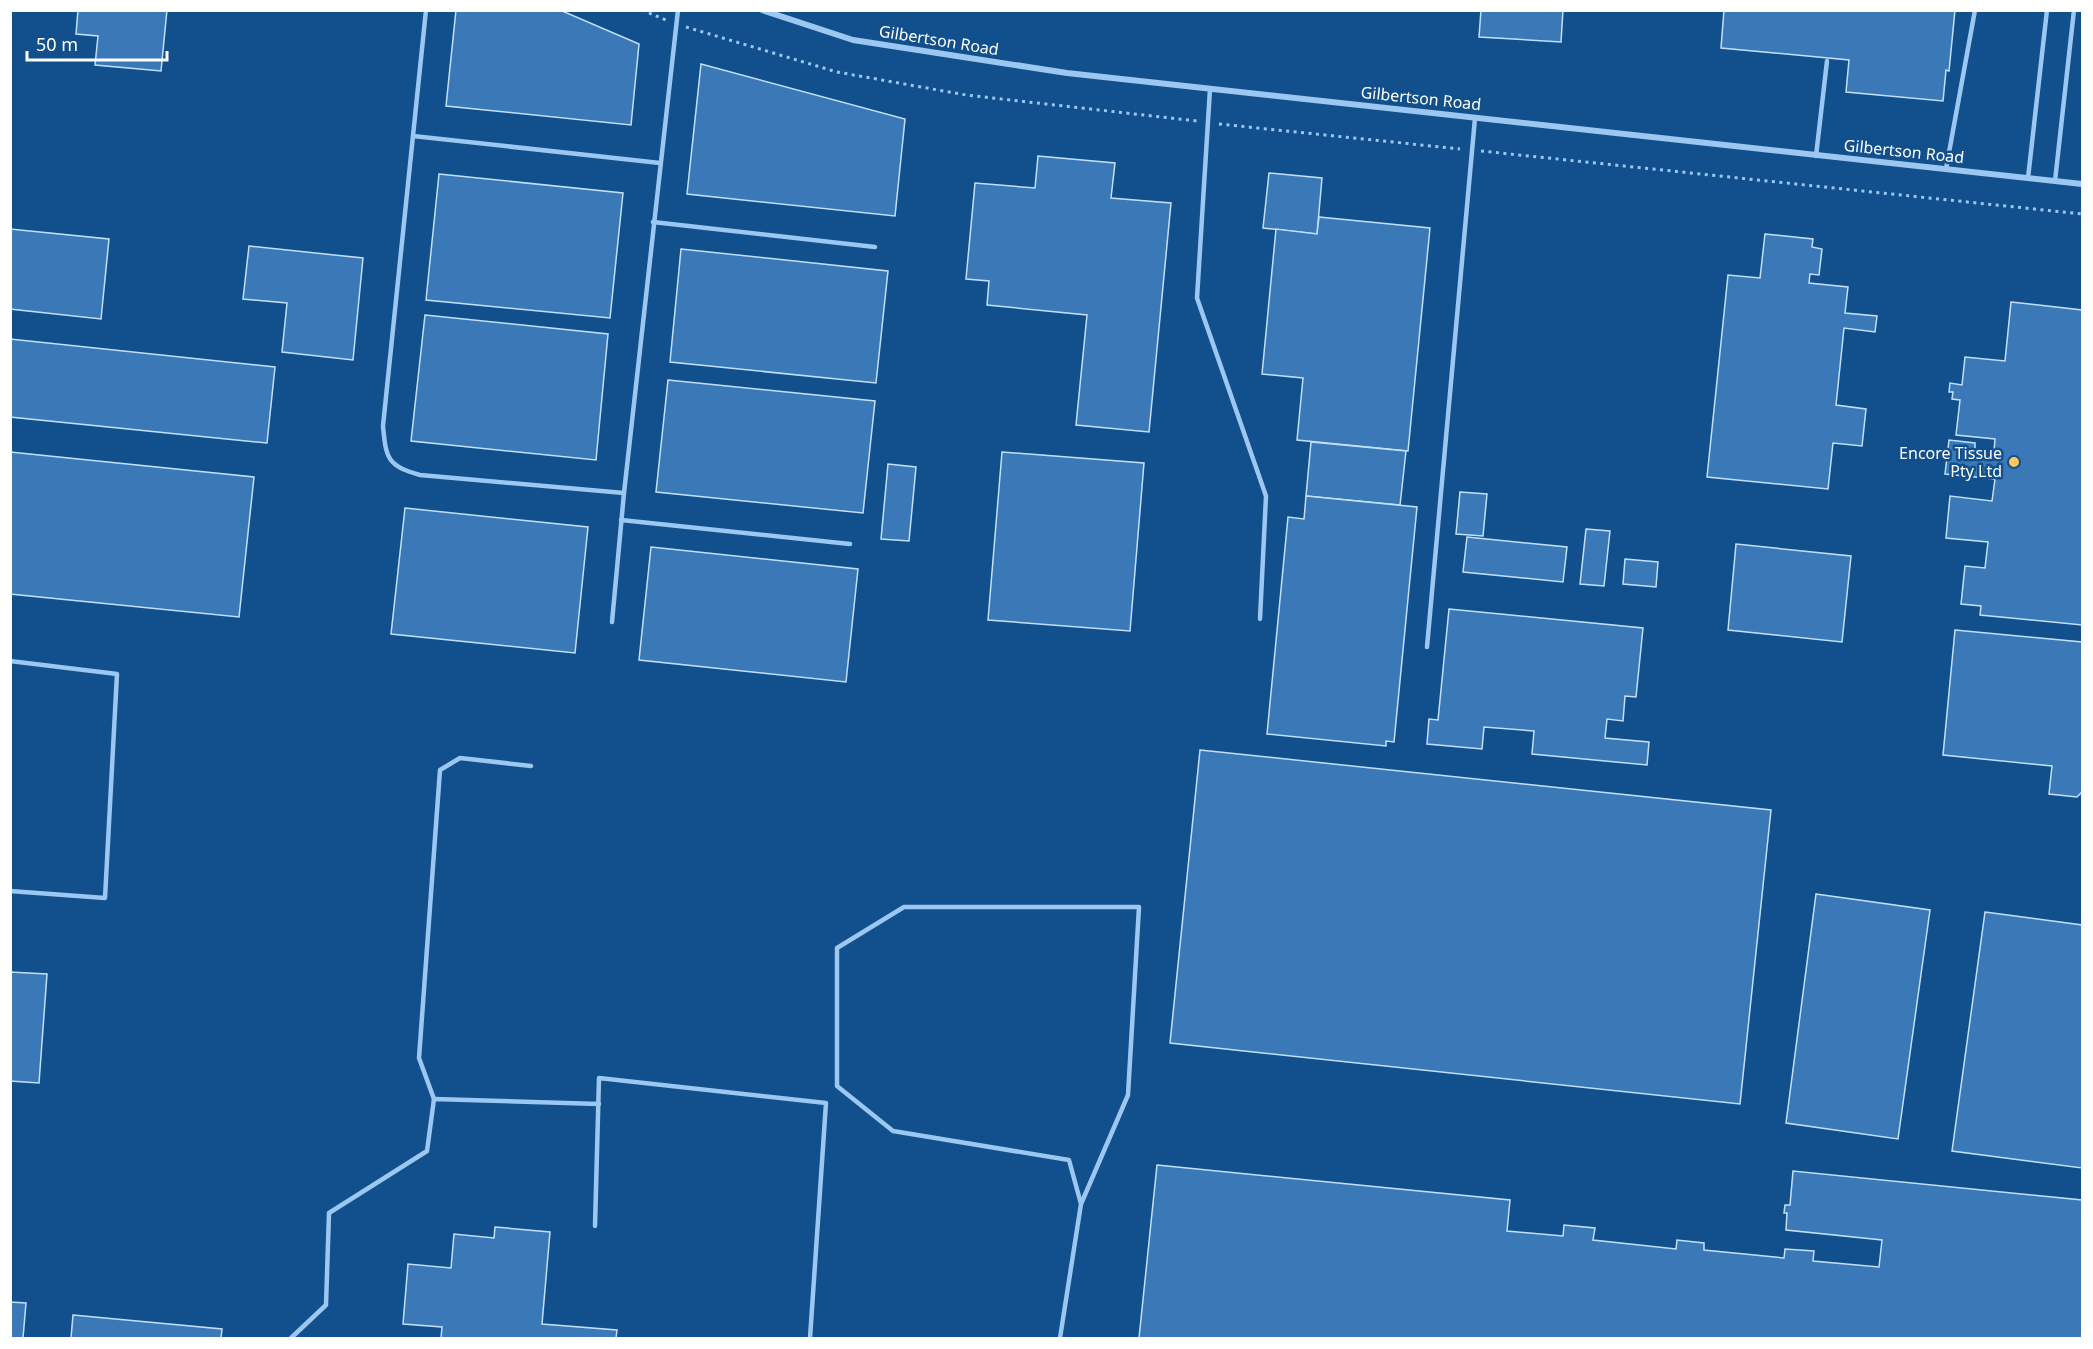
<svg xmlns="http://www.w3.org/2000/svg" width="2093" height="1349" font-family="'Noto Sans',sans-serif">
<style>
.building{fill:#3b78b7;stroke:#c2e0fc;stroke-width:1.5}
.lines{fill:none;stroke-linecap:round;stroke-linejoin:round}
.path{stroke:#9cc7f1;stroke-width:3;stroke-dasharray:3 4.5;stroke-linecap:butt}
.service{stroke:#9cc7f1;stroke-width:4.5}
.minor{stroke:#9cc7f1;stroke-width:6}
.poi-dot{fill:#ffc75c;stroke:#124f8d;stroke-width:2}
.labels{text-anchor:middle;stroke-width:5;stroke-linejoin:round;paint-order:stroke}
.street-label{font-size:16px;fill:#fff;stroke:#124f8d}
.poi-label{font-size:16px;fill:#fff;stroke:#124f8d;text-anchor:end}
</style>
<rect width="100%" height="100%" fill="#124f8d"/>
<!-- building -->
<g class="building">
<polygon points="78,10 167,10 161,71 95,65 98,36 76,34"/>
<polygon points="456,10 560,10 639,44 631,125 446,106"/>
<polygon points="1481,10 1563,10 1561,42 1479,37"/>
<polygon points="1724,10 1955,10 1949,71 1946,70 1943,101 1846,92 1849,60 1721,48"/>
<polygon points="701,64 905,119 895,216 687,194"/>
<polygon points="1038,156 1115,163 1111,198 1171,203 1149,432 1076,425 1087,315 987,305 989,281 966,279 975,183 1035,188"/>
<polygon points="1269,173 1322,178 1317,234 1263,228"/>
<polygon points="439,174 623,193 610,318 426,300"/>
<polygon points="1319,217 1430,228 1408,451 1297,440 1303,378 1262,374 1276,229 1317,234"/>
<polygon points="10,229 109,239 101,319 10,309"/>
<polygon points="1765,234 1813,239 1812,247 1822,249 1819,275 1810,274 1809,283 1848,287 1845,313 1877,316 1875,332 1844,328 1836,405 1866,409 1862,446 1833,443 1828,489 1707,477 1728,275 1760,278"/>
<polygon points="249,246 363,258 353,360 282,352 287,303 243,299"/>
<polygon points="681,249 888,271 876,383 670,362"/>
<polygon points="2011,302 2082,310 2082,625 1980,615 1981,606 1961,604 1965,566 1985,568 1988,542 1946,538 1950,496 1992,501 1995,479 1945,474 1949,440 1975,443 1975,449 1994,451 1995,439 1956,435 1960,400 1952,399 1953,392 1949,392 1950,383 1962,385 1965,357 2005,361"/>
<polygon points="425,315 608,334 596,460 411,441"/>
<polygon points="10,339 275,367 267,443 10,417"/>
<polygon points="668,380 875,401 863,513 656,492"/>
<polygon points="1311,442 1406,451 1400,505 1306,496"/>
<polygon points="10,452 254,477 239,617 10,594"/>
<polygon points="1002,452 1144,463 1130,631 988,620"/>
<polygon points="888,464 916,467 909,541 881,539"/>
<polygon points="1460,492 1487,494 1483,536 1456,534"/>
<polygon points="1306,496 1417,507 1394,742 1386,741 1386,746 1267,734 1288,517 1304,519"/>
<polygon points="405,508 588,527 575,653 391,634"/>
<polygon points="1586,529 1610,531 1604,586 1580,584"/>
<polygon points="1467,537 1567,547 1563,582 1463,572"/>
<polygon points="1736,544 1851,556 1842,642 1728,630"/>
<polygon points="651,547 858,569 846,682 639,660"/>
<polygon points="1625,559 1658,562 1656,587 1623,584"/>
<polygon points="1449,609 1643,628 1636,697 1625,696 1623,721 1607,719 1605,738 1649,742 1647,765 1532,754 1534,731 1484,727 1482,749 1427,744 1429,719 1438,720"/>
<polygon points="1955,630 2082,642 2082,792 2077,797 2049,794 2052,766 1943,755"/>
<polygon points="1200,750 1771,810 1740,1104 1170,1043"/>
<polygon points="1816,894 1930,910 1898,1139 1786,1123"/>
<polygon points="1985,912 2082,925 2082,1168 1952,1151"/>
<polygon points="10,972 47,974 39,1083 10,1081"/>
<polygon points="1157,1165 1510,1200 1507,1231 1563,1236 1564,1225 1595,1228 1593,1240 1676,1249 1677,1240 1704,1243 1704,1250 1784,1258 1785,1249 1814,1251 1813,1261 1879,1267 1882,1240 1786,1230 1787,1213 1784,1213 1785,1205 1790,1205 1793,1171 2082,1200 2082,1338 1139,1338"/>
<polygon points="495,1227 550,1232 542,1324 617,1330 616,1338 441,1338 442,1327 403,1324 408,1264 451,1268 454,1234 494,1238"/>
<polygon points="10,1302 26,1303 23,1338 10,1338"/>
<polygon points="73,1315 222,1329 221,1338 71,1338"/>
</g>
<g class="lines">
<!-- path -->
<g class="path">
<polyline points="642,10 666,20"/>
<polyline points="686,27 837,72 966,95 1197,121"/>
<polyline points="1219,124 1460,149"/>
<polyline points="1481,151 2082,214"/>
</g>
<!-- service -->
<g class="service">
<path d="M426,10l-43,416c3,32 4,40 37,49l204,18 54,-483"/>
<polyline points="1210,89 1197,298 1266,496 1260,619"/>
<polyline points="413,136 660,163"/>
<polyline points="1816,156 1827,61"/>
<polyline points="1946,169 1975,10"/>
<polyline points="2028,178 2047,10"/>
<polyline points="2055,181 2074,10"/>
<polyline points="653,222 875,247"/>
<polyline points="621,520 850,544"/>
<polyline points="612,622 624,493"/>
<polyline points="1427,647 1475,118"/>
<polyline points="10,661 117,674 105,898 10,891"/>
<polyline points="434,1099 419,1058 440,770 460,758 531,766"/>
<polyline points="595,1226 599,1078 826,1103 810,1338"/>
<polyline points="291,1338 326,1305 329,1213 427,1151 434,1099 599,1104"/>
<polyline points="1060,1338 1081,1204 1128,1095 1139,907 904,907 837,948 837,1086 893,1131 1069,1160 1081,1204"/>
</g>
<!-- minor -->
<polyline class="minor" points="762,10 853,40 1067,73 2082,184"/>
</g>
<!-- markers -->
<circle class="poi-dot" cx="2014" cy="462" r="6"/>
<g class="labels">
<!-- street labels -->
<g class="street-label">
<text transform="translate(939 40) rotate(9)" y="6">Gilbertson Road</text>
<text transform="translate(1421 98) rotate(6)" y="6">Gilbertson Road</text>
<text transform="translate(1904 151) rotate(6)" y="6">Gilbertson Road</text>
</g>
<!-- poi labels -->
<g class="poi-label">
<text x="2002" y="459">Encore Tissue<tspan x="2002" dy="18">Pty Ltd</tspan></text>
</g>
</g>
<!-- border -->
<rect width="2093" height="1349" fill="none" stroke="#ffffff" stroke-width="24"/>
<!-- scale -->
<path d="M27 51v9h140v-9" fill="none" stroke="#ffffff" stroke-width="3"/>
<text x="36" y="51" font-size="18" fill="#ffffff" stroke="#124f8d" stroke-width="4.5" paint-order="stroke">50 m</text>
</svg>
